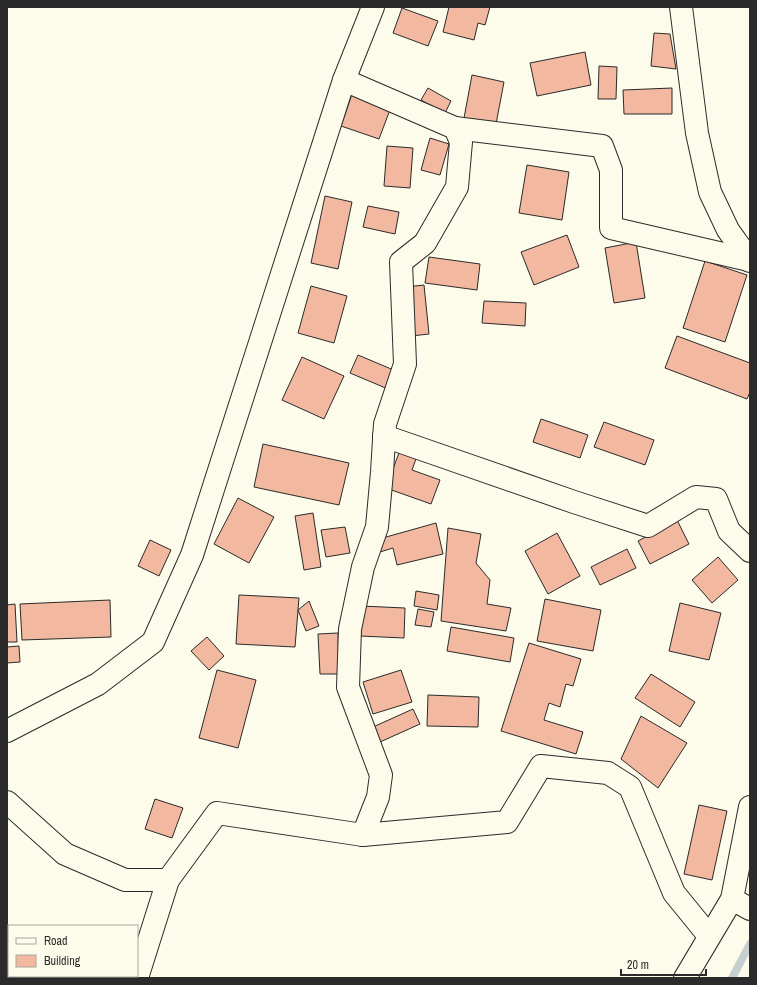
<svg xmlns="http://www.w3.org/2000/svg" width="757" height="985" font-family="'Archivo Narrow',sans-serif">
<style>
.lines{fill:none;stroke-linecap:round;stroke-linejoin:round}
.stream{stroke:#c7d0d0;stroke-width:8}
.building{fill:#f2b8a0;stroke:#2b2b2b}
.minor-casing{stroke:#2b2b2b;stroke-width:24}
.minor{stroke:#fdfbea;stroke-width:22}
</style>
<rect width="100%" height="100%" fill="#fdfbea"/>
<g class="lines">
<!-- stream -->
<polyline class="stream" points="732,978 750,944"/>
</g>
<!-- building -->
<g class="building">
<polygon points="449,7 490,7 485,25 478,23 474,40 443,32"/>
<polygon points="402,8 438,21 428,46 393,33"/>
<polygon points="654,33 670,34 676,69 651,66"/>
<polygon points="585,52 591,85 537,96 530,63"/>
<polygon points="599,66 617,67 616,99 598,99"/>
<polygon points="472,75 504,82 496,124 464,118"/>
<polygon points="428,88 451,101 445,113 421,100"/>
<polygon points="672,88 672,114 624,114 623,90"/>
<polygon points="352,94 391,107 379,139 341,126"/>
<polygon points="430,138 449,144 440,175 421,170"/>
<polygon points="387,146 413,148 410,188 384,186"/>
<polygon points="527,165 569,172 562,220 519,213"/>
<polygon points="325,196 352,202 338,269 311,263"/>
<polygon points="368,206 399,212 395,234 363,227"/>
<polygon points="567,235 579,267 534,285 521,252"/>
<polygon points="636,242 645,298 614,303 605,248"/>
<polygon points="429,257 480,264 477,290 425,283"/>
<polygon points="705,261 747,275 725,342 683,328"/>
<polygon points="424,285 429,334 411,336 406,287"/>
<polygon points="311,286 347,296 334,343 298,333"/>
<polygon points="484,301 526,303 525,326 482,323"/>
<polygon points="677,336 750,363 750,392 747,399 665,368"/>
<polygon points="358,355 396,371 388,389 350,373"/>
<polygon points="302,357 344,376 324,419 282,400"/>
<polygon points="541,419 588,435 580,458 533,442"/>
<polygon points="604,422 654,440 645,465 594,447"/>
<polygon points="263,444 349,463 339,505 254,487"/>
<polygon points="400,450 417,456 412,470 440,480 431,504 386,488"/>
<polygon points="238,498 274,517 249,563 214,544"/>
<polygon points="313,513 321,567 304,570 295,516"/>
<polygon points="677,520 689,544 650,564 638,541"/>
<polygon points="436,523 443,554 397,565 393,548 380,552 379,539"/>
<polygon points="345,527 350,553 326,557 321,530"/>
<polygon points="448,528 481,534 476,563 490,580 487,604 511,608 506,631 441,621"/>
<polygon points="557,533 580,576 548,594 525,551"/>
<polygon points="150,540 171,550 159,576 138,566"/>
<polygon points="627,549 636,568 600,585 591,567"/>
<polygon points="718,557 738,580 712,603 692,580"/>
<polygon points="416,591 439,595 437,610 414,606"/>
<polygon points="239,595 299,598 295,647 236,644"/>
<polygon points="545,599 601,610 593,651 537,641"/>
<polygon points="110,600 111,637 22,640 20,604"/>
<polygon points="309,601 319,626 306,631 298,610"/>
<polygon points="680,603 721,613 709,660 669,651"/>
<polygon points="15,604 17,642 7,642 7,605"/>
<polygon points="361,606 405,608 404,638 360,636"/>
<polygon points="418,609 434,612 431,627 415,625"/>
<polygon points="451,627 514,638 510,662 447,651"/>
<polygon points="338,633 339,674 320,674 318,634"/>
<polygon points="207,637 224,656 209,670 191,651"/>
<polygon points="529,643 581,659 573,686 566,684 560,707 549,703 544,720 583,732 576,754 501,731"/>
<polygon points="19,646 20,662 7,663 7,647"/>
<polygon points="217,670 256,680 238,748 199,738"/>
<polygon points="401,670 412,702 373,714 363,682"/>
<polygon points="651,674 695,702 680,727 635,698"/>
<polygon points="428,695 479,697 478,727 427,726"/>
<polygon points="413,709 420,724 380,742 373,727"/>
<polygon points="641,716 687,743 658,788 621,759"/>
<polygon points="155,799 183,808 172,838 145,829"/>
<polygon points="699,805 727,811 712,880 684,874"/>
</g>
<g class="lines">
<defs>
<g id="minor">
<polyline points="681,7 697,133 710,192 728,230 750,261"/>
<polyline points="344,80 455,128 461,142 457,187 425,243 401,262 405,364 385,424 382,472 377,527 363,567 350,629 348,687 381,775 378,797 363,835"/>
<polyline points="455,128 602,146 611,170 611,228 749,260"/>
<polyline points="384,436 574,502 648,526 696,497 716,499 729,531 750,551"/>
<polyline points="7,731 98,684 153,642 192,555 344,80 373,7"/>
<polyline points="7,802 65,854 125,880 168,880 137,978"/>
<polyline points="168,880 217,813 363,835 507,822 541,766 608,773 630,787 674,893 709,936"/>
<polyline points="732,899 750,909"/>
<polyline points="685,978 732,899 750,807"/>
</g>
</defs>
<!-- minor casing -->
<use href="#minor" class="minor-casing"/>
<!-- minor -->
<use href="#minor" class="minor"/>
</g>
<!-- border -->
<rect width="757" height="985" fill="none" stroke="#2b2b2b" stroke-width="16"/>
<!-- legend -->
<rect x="8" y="925" width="130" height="52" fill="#fdfbea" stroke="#a9a89e"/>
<rect x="16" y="938" width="20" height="6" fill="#fdfbea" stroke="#a9a89e"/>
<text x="44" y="945" font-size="12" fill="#2b2b2b">Road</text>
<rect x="16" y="955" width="20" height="12" fill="#f2b8a0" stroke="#a9a89e"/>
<text x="44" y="965" font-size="12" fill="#2b2b2b">Building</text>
<!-- scale -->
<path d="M621 969v6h85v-6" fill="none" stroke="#2b2b2b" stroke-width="2"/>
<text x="627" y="969" font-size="12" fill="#2b2b2b" stroke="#fdfbea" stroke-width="3" paint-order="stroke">20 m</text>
</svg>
